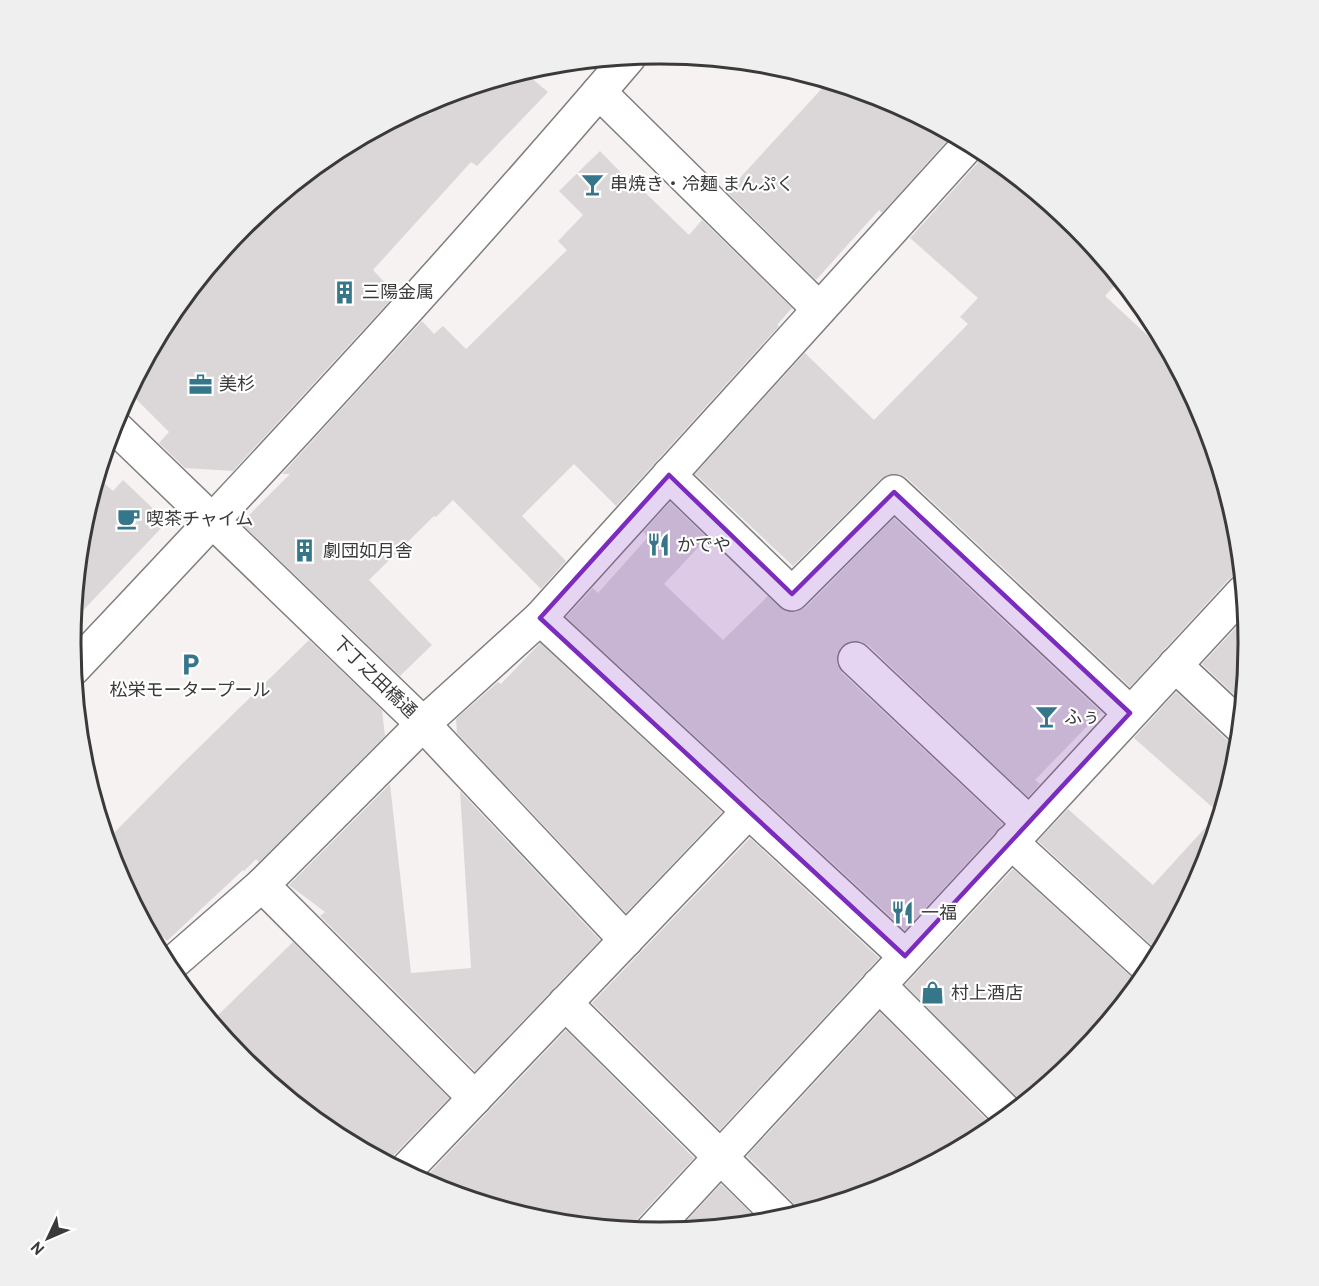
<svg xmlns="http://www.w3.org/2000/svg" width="1319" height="1286" font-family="Overpass,'Noto Sans JP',sans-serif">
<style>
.building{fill:#dbd7d9}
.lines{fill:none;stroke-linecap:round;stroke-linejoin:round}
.minor-casing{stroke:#807d7d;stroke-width:36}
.minor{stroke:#fff;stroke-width:33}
.marked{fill:#7b2cbf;fill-opacity:0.2;stroke:#7b2cbf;stroke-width:4.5;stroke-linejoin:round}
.labels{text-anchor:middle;stroke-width:4.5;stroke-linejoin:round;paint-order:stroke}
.poi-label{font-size:18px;fill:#3b3a3a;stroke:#fff;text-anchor:start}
.street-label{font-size:18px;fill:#3b3a3a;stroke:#fff}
.rim{fill:none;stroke:#3b3a3a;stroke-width:3}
</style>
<rect width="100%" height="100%" fill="#f6f2f2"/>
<!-- building -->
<g class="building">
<polygon points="524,72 548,92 477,166 471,162 373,270 396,294 233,471 185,468 159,443 169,432 129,392 170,315 218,258 252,225 249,222 333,153 420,106 430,115 449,94"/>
<polygon points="826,84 836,84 885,99 952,135 882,213 879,210 816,280 727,192"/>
<polygon points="600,151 627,179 629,177 689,235 702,220 792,308 777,325 779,326 616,506 574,464 522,516 566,561 541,589 453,500 436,517 434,516 369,580 432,645 400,676 241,523 290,474 282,474 422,321 434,334 443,326 466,349 567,250 558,241 583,215 559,191"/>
<polygon points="985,152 1076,227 1120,280 1105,296 1172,358 1204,418 1237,528 1242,574 1237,574 1229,579 1130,687 907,478 899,474 890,474 881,479 793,566 695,474 805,353 874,420 968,324 960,317 978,298 910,238 983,157"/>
<polygon points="97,477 113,491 123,480 167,522 73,621 82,528"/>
<polygon points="670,502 707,538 664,584 723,640 768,596 779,607 787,612 796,612 805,608 894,518 1101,712 1035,780 1040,784 1028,797 868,645 860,641 850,641 841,647 837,654 837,664 842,673 1003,824 905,930 566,617 593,588 598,593 648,537 643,532"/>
<polygon points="1246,617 1248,643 1243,703 1202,664"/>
<polygon points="309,640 382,710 385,736 259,862 256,859 244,871 243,870 167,941 139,913 115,868 107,840 182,764"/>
<polygon points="540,643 722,812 626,913 457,733 456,719 498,682 501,684"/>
<polygon points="1176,692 1227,740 1235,744 1238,744 1237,758 1220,814 1134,738"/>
<polygon points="390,784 411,973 471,968 460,791 600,940 475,1071 320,916 325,912 289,885"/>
<polygon points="1068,809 1153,885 1215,817 1218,820 1204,869 1159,952 1038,841"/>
<polygon points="750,838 879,958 720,1130 592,1003"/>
<polygon points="1013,869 1138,983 1076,1060 1023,1103 905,985"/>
<polygon points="293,942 449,1098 391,1158 389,1163 332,1133 243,1059 212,1021"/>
<polygon points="880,1012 994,1127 986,1133 885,1187 800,1213 795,1205 747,1156"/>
<polygon points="566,1030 694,1158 638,1218 634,1229 544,1221 434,1187 422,1181"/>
<polygon points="721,1184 760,1222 678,1230"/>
</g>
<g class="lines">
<defs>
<g id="minor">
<polyline points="599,92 819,309"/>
<polyline points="113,425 423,724 626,940"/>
<polyline points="669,475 792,594 894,492 1130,713"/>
<polyline points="540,618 905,956"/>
<polyline points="855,659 1029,823"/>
<polyline points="1175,665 1240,726"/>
<path d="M73,669c189,-200 377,-402 556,-612"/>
<polyline points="1011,842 1150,969"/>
<polyline points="262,885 475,1098"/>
<polyline points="168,967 262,885 423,724 540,618 969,144"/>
<polyline points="879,985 1009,1115"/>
<polyline points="565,1003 782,1218"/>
<polyline points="405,1171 748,812"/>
<polyline points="652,1231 1243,592"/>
</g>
</defs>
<!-- minor casing -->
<use href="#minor" class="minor-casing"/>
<!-- minor -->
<use href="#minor" class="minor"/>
</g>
<!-- marked area -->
<path class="marked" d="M669,475l123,119 102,-102 236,221 -225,243 -365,-338z"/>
<!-- icons -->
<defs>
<symbol id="bar-bare" viewBox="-9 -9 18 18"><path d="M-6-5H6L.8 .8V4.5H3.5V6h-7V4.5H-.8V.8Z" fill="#36768a" stroke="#fff" stroke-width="2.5" paint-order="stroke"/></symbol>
<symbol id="building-bare" viewBox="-9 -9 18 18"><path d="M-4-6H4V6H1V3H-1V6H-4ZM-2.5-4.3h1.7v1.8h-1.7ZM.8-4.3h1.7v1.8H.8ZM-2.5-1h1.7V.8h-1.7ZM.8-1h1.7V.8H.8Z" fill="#36768a" stroke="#fff" stroke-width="2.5" paint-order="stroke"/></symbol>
<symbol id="office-bare" viewBox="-9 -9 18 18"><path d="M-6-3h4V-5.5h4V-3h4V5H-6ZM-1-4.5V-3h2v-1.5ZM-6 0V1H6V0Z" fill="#36768a" stroke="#fff" stroke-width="2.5" paint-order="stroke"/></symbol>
<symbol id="cafe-bare" viewBox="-9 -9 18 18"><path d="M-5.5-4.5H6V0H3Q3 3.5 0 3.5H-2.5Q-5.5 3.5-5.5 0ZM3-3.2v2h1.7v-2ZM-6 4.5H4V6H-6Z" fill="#36768a" stroke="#fff" stroke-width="2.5" paint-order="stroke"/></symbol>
<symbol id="restaurant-bare" viewBox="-9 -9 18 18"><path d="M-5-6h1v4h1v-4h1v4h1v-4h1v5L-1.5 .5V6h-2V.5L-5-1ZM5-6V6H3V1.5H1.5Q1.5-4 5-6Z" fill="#36768a" stroke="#fff" stroke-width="2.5" paint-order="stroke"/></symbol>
<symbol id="parking-bare" viewBox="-9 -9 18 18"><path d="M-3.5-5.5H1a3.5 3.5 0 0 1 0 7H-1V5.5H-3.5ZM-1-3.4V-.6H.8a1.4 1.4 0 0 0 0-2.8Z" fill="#36768a" stroke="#fff" stroke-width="2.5" paint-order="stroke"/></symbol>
<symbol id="shop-bare" viewBox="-9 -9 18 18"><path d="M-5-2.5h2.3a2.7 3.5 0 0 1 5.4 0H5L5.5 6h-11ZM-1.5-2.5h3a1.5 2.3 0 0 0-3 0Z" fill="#36768a" stroke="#fff" stroke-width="2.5" paint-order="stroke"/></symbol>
</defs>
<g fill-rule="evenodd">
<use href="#bar-bare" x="576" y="168" width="33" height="33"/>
<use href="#building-bare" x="328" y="276" width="33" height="33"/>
<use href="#office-bare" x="184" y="368" width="33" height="33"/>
<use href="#cafe-bare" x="112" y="502" width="33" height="33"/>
<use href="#restaurant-bare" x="642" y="528" width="33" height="33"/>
<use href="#building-bare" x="288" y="534" width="33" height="33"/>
<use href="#parking-bare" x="174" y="648" width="33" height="33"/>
<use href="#bar-bare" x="1030" y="700" width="33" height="33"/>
<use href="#restaurant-bare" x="886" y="896" width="33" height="33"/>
<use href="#shop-bare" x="916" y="976" width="33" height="33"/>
</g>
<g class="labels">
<!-- poi labels -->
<g class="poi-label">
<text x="610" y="190">串焼き・冷麺 まんぷく</text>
<text x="362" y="298">三陽金属</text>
<text x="219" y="390">美杉</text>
<text x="146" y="525">喫茶チャイム</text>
<text x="677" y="551">かでや</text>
<text x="323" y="557">劇団如月舎</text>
<text x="190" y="696" text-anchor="middle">松栄モータープール</text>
<text x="1064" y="723">ふぅ</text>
<text x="921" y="919">一福</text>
<text x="951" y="999">村上酒店</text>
</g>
<!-- street labels -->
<g class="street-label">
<text transform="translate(375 677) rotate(44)" y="6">下丁之田橋通</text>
</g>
</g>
<!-- crop -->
<path d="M0 0H1319V1286H0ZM659 64H660A578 578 0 0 1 1238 642V644A578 578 0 0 1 660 1222H659A578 578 0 0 1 81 644V642A578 578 0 0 1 659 64Z" fill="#efefef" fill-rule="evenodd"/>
<path class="rim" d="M659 64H660A578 578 0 0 1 1238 642V644A578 578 0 0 1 660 1222H659A578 578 0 0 1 81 644V642A578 578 0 0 1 659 64Z"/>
<!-- north arrow -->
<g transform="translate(48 1238) rotate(226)" stroke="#ffffff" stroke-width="4.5" paint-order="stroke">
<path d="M0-4.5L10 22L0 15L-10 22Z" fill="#3b3a3a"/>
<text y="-9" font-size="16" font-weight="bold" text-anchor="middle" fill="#3b3a3a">N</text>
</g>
</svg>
